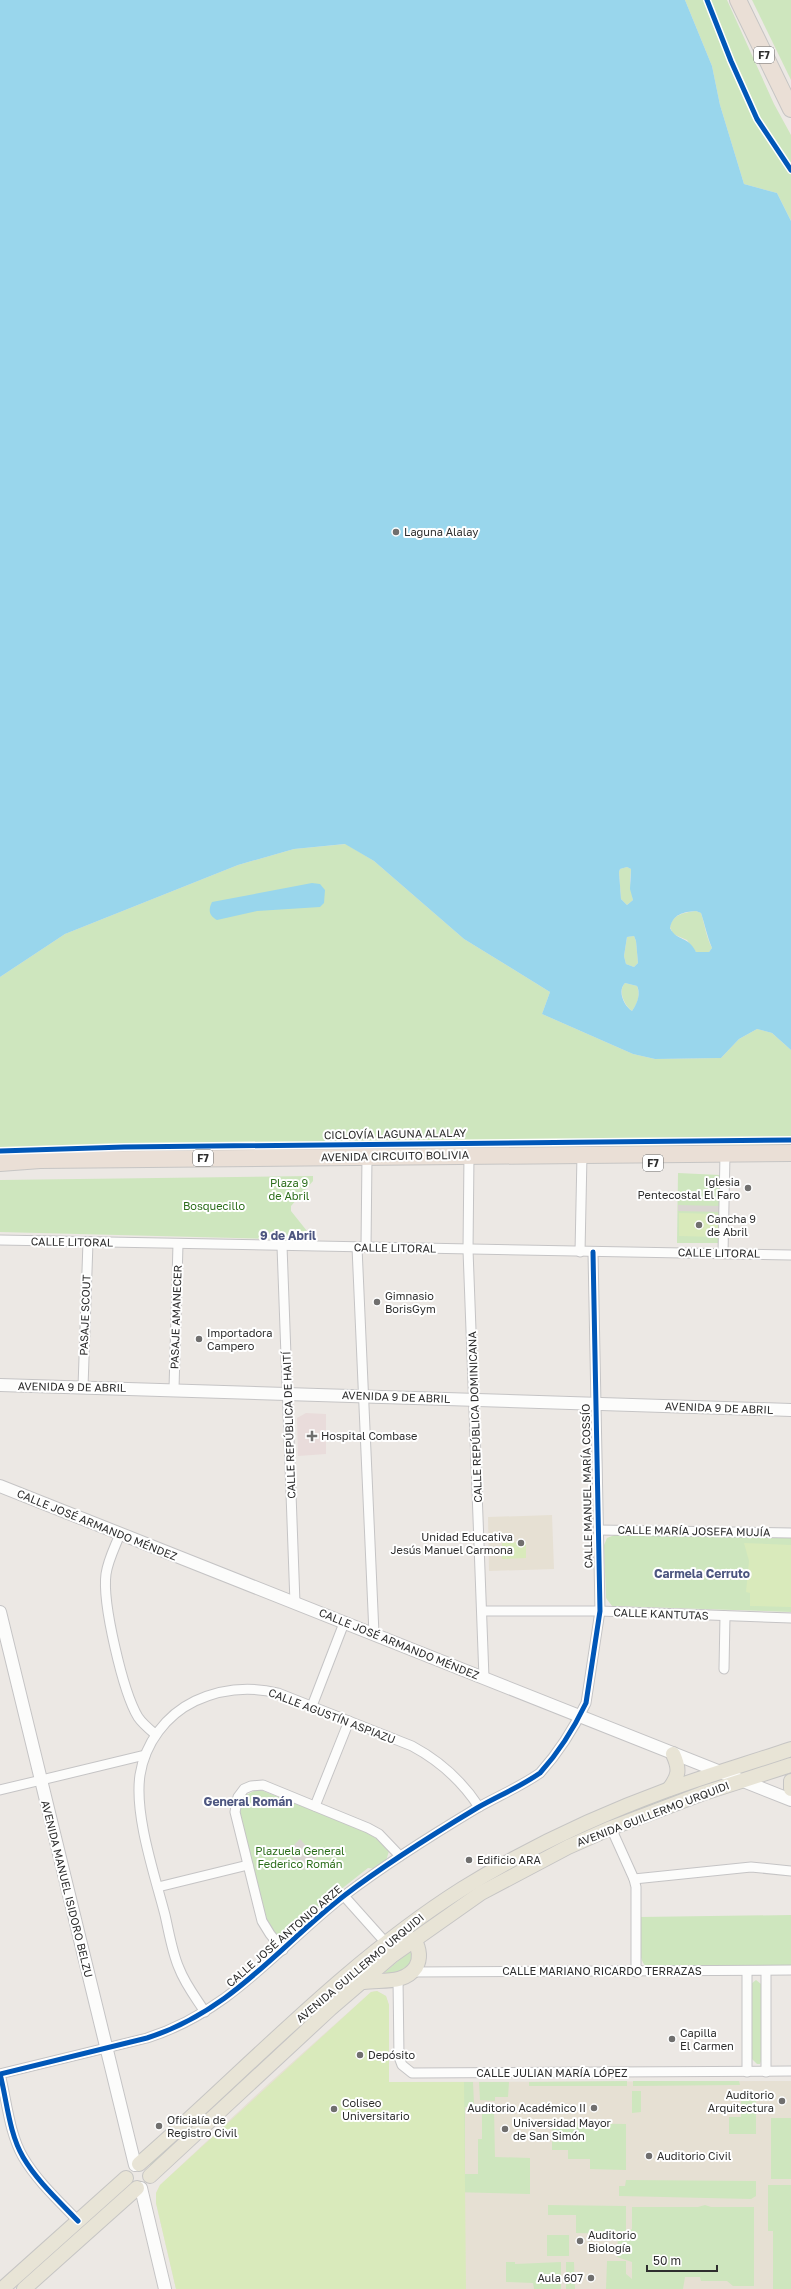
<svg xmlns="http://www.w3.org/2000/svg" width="791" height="2289" font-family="'Golos Text',sans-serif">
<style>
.education{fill:#e6e0d3}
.medical{fill:#e9dcdb}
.green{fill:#cee6be;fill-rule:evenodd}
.pitch{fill:#d9eabb}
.plaza{fill:#dad6d2}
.water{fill:#99d6ec;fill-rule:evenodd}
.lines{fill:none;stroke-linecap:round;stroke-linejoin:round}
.street-casing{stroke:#c5c4c5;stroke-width:11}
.secondary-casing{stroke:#c5c4c5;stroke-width:14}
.primary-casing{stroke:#c6c5c4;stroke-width:16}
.highway-casing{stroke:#c6c5c4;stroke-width:18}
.street{stroke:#fcfcfb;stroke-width:9}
.secondary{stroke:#fcfcfb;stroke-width:12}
.primary{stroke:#e8e4d6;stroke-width:14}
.highway{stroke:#eadfd6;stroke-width:16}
.cycleway-casing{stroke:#fff;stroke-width:8}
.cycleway{stroke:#0057b8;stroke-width:5}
.poi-dot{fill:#706f6e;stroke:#fff;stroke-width:1.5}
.labels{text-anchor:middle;stroke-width:4;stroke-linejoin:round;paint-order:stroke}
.shield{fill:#fff;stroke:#6d6d6d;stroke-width:1}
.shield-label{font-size:10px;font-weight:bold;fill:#2e2e2e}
.poi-label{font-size:11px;fill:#2e2e2e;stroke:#fff;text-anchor:start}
.street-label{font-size:11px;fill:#2e2e2e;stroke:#fff}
.park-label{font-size:11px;fill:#2c6e1b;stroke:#fff}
.neighbourhood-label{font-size:12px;font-weight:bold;fill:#4d5680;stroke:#fff}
</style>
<rect width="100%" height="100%" fill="#ece8e4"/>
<!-- education -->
<g class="education">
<polygon points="552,1515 554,1569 489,1571 488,1517"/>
<polygon points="377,1991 386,1996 389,2005 389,2082 791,2081 791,2289 176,2289 156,2203 156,2193 160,2185 267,2085 371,1992"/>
</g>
<!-- medical -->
<polygon class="medical" points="306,1413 326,1414 326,1454 298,1456 297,1418"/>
<!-- green -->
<g class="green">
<polygon points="685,0 727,0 774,104 791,135 791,221 777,193 744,184 720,105 712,66"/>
<polygon points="752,0 791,0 791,80"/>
<polygon points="346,844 374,861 464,939 550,992 542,1014 633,1054 655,1059 721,1058 739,1039 757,1029 772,1033 791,1050 791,1147 0,1157 0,977 65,934 238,865 294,849"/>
<polygon points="627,867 631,869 630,881 633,900 627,905 621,899 619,872 620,869"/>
<path d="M696,911l5,2c4,12 5,24 11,35l-3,4h-13l-9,-12 -14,-6 -3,-7c3,-13 13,-14 26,-16z"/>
<polygon points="634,936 636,941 638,963 634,967 626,964 624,956 627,937"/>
<path d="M625,983l12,3c4,9 0,18 -5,25 -7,-5 -15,-20 -7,-28z"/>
<polygon points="678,1173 720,1175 719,1243 677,1243"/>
<polygon points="313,1176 313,1181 291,1206 291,1211 311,1236 312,1240 0,1232 0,1180"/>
<polygon points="617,1534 791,1538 791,1612 612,1606 606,1598 604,1545 607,1538"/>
<path d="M720,1779l3,2 -281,132 -290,255 -3,-5 10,-7c76,-72 152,-147 234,-212 97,-75 211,-128 327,-165z"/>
<polygon points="258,1789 361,1829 377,1839 389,1851 386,1861 377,1869 368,1868 311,1913 309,1923 288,1940 279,1939 266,1918 239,1811 244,1796"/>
<path d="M791,1915v53l-144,-1c-11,-6 -7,-38 -7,-50z"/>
<polygon points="413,1948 415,1954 406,1972 383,1974"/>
<polygon points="756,1980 761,1984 762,2058 760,2064 757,2064 752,2059 751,1984"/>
<polygon points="627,2081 627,2086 529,2086 529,2082"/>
<polygon points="633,2081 739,2081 740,2085 633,2086"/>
<path d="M453,2082h20l1,22 20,3 1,50 35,1v36l-79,-2zM465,2107h17v32h-4v35h-13z"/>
<polygon points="479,2082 509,2082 508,2097 495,2097 495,2101 480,2100"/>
<polygon points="632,2091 641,2091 641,2112 632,2113"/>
<polygon points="741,2095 756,2095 756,2134 729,2134 729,2117 741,2117"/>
<rect x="771" y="2118" width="20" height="61"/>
<polygon points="552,2123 626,2124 626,2170 590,2169 590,2159 568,2159 568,2150 552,2150"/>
<polygon points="626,2180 756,2181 756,2196 751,2199 619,2196 619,2186 625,2186"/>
<polygon points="768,2185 791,2185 791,2289 773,2289 773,2231 768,2231"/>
<polygon points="548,2205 626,2206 626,2234 632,2229 632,2207 698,2207 705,2205 711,2207 754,2207 754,2286 733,2286 727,2281 701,2281 700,2277 685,2277 683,2289 606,2289 607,2261 626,2261 626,2274 632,2279 632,2262 617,2257 618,2234 576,2233 576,2215 548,2215"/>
<rect x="547" y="2235" width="22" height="21"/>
<polygon points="506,2262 515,2262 515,2264 561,2262 561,2289 534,2289 533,2283 506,2282"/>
<polygon points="566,2262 574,2262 575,2289 566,2289"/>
</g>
<!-- pitch -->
<g class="pitch">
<polygon points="679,1213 719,1214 718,1237 679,1236"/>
<polygon points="526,1542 526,1558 502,1559 502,1543"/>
<polygon points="744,1543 791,1545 791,1607 750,1606 750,1593 746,1592 749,1561"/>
<polygon points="377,1991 386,1996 389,2005 389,2082 464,2082 466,2289 176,2289 156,2203 156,2193 160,2185 371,1992"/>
</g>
<!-- plaza -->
<g class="plaza">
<polygon points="678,1205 720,1206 720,1212 678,1211"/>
<polygon points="300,1839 317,1858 303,1870 287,1852"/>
</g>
<!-- water -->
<g class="water">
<path d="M0,0h685l27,66 8,39 24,79 33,9 14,28v829l-19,-17 -15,-4 -18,10 -18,19 -66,1 -22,-5 -91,-40 8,-22 -86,-53 -90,-78 -29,-17 -51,5 -56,16 -173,69 -65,43zM627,867l4,2 -1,20 3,11 -6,5 -6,-6 -2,-27 1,-3zM696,911l5,2c4,12 6,23 11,35l-3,4h-13c-8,-17 -19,-10 -26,-24 3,-14 13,-16 26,-17zM634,936l2,5 2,22 -4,4 -8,-3 -2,-8 3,-19zM625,983l12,3c4,8 0,18 -5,25 -8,-5 -15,-20 -7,-28z"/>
<path d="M312,883l8,1 5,6 -1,13 -4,4 -63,4 -40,9c-8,-4 -9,-10 -5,-18z"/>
</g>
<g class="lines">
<defs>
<g id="street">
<polyline points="469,1155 468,1250 484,1678"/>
<polyline points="0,1240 791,1255"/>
<polyline points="282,1246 295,1603"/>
<polyline points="357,1247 374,1634"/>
<polyline points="366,1247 367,1156"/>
<polyline points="580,1252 582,1155"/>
<polyline points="723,1253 725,1154"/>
<polyline points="83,1387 88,1242"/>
<polyline points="174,1389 178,1244"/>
<polyline points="598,1530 791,1533"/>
<path d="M120,1534c-5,13 -12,26 -14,40 -4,29 17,118 32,143 4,6 11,12 17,17"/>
<polyline points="483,1611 600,1611 791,1618"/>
<polyline points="724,1669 725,1616"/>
<polyline points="312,1706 344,1623"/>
<polyline points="0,1790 145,1755"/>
<polyline points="315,1806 349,1721"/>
<polyline points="611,1828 634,1879 636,1887 636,1972"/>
<polyline points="634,1879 751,1867 791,1871"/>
<polyline points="158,1887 248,1865"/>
<polyline points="344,1896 386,1943"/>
<polyline points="283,1950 270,1934 262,1921 235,1812 238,1797 244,1789 251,1786 263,1785 368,1828 379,1834 400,1856"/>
<polyline points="747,1971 747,2072"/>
<polyline points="766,1971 766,2072"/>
<polyline points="412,1972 791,1970"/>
<polyline points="398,1979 399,2057 402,2065 412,2073 791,2071"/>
<path d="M205,2012c-9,-14 -20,-28 -26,-44 -7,-16 -10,-36 -14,-53 -10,-39 -31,-100 -25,-140 5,-32 26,-60 55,-74 28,-13 54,-15 83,-8l134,53c28,15 50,35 67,61"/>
<path d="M78,2221c-19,-20 -41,-40 -55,-64 -14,-24 -16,-56 -23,-83l147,-36c85,-27 131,-91 198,-143 42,-32 87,-60 132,-87 21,-12 43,-21 63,-35 19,-21 34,-45 46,-70l14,-92 -7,-359"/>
</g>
<g id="secondary">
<polyline points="0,1385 791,1410"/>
<polyline points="0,1486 791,1800"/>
<polyline points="0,1612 135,2165"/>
<polyline points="141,2188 165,2289"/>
</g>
<g id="primary">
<polyline points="791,1781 791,1789"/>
<path d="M669,1789c10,-13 11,-20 4,-35"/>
<path d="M363,1982c18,-3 41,3 53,-15 5,-9 3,-19 -2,-28"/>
<path d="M139,2164c106,-92 203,-199 323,-275 64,-40 134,-73 205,-99 41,-15 83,-27 124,-41"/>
<polyline points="150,2176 330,2009 393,1955 481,1893 568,1847 611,1828 701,1794 791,1765"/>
<polyline points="2,2289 126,2178"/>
<polyline points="24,2289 137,2188"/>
</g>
<g id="highway">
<polyline points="738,0 791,109"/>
<polyline points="0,1163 40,1160 791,1153"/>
</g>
</defs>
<!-- street casing -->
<use href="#street" class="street-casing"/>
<!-- secondary casing -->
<use href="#secondary" class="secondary-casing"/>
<!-- primary casing -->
<use href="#primary" class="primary-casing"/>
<!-- highway casing -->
<use href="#highway" class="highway-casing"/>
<!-- street -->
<use href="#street" class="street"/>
<!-- secondary -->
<use href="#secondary" class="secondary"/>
<!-- primary -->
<use href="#primary" class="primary"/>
<!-- highway -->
<use href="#highway" class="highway"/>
<defs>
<g id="cycleway">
<polyline points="707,0 731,61 757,119 791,170"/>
<polyline points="0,1151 124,1147 791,1140"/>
<path d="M78,2221c-19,-20 -41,-40 -55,-64 -14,-24 -16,-56 -23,-83l147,-36c85,-27 131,-91 198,-143 42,-32 87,-60 132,-87 21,-12 43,-21 63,-35 19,-21 34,-45 46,-70l14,-92 -7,-359"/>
</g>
</defs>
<!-- cycleway casing -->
<use href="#cycleway" class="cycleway-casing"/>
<!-- cycleway -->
<use href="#cycleway" class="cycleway"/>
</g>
<!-- markers -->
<g class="poi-dot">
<circle cx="396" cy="532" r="4"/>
<circle cx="748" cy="1188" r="4"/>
<circle cx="699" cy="1225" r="4"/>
<circle cx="377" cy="1302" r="4"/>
<circle cx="199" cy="1339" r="4"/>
<path d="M310 1430h4v4h4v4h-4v4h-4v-4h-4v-4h4z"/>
<circle cx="521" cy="1543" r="4"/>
<circle cx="469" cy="1860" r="4"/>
<circle cx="672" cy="2039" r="4"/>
<circle cx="360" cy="2055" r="4"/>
<circle cx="782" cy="2101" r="4"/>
<circle cx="594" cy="2108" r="4"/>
<circle cx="334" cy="2109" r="4"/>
<circle cx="159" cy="2126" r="4"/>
<circle cx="505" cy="2129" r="4"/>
<circle cx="649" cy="2156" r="4"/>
<circle cx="580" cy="2241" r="4"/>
<circle cx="591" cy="2278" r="4"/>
</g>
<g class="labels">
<!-- shield labels -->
<g class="shield">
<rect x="754" y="47" width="20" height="16" rx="3"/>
<rect x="193" y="1150" width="20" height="16" rx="3"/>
<rect x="643" y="1155" width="20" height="16" rx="3"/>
</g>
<g class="shield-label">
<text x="764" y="59">F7</text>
<text x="203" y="1162">F7</text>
<text x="653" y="1167">F7</text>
</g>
<!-- poi labels -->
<g class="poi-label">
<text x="404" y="536">Laguna Alalay</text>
<text x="740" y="1186" text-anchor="end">Iglesia<tspan x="740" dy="13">Pentecostal El Faro</tspan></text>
<text x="707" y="1223">Cancha 9<tspan x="707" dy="13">de Abril</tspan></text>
<text x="385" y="1300">Gimnasio<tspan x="385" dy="13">BorisGym</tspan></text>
<text x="207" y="1337">Importadora<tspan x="207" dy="13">Campero</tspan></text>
<text x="321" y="1440">Hospital Combase</text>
<text x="513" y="1541" text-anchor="end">Unidad Educativa<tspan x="513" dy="13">Jesús Manuel Carmona</tspan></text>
<text x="477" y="1864">Edificio ARA</text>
<text x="680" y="2037">Capilla<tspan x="680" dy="13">El Carmen</tspan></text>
<text x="368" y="2059">Depósito</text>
<text x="774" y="2099" text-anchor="end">Auditorio<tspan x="774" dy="13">Arquitectura</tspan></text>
<text x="342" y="2107">Coliseo<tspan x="342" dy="13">Universitario</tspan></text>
<text x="586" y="2112" text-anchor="end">Auditorio Académico II</text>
<text x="167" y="2124">Oficialía de<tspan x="167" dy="13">Registro Civil</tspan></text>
<text x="513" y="2127">Universidad Mayor<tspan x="513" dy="13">de San Simón</tspan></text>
<text x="657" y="2160">Auditorio Civil</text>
<text x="588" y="2239">Auditorio<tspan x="588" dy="13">Biología</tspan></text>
<text x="583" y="2282" text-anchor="end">Aula 607</text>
</g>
<!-- street labels -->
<g class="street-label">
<text transform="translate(395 1134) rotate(-1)" y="4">CICLOVÍA LAGUNA ALALAY</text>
<text transform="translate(395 1156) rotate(-1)" y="4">AVENIDA CIRCUITO BOLIVIA</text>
<text transform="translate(72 1242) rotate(1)" y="4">CALLE LITORAL</text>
<text transform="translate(395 1248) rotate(1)" y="4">CALLE LITORAL</text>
<text transform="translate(719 1253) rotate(1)" y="4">CALLE LITORAL</text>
<text transform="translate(85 1315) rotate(-88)" y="4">PASAJE SCOUT</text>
<text transform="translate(176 1317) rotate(-88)" y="4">PASAJE AMANECER</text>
<text transform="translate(72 1387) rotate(1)" y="4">AVENIDA 9 DE ABRIL</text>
<text transform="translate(396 1397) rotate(2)" y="4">AVENIDA 9 DE ABRIL</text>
<text transform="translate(719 1408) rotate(2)" y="4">AVENIDA 9 DE ABRIL</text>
<text transform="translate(475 1417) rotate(-92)" y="4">CALLE REPÚBLICA DOMINICANA</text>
<text transform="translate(289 1425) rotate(-92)" y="4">CALLE REPÚBLICA DE HAITÍ</text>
<text transform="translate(587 1486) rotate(-91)" y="4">CALLE MANUEL MARÍA COSSÍO</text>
<text transform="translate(97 1525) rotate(22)" y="4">CALLE JOSÉ ARMANDO MÉNDEZ</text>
<text transform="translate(694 1531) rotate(1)" y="4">CALLE MARÍA JOSEFA MUJÍA</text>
<text transform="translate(661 1614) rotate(2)" y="4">CALLE KANTUTAS</text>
<text transform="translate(399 1644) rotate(22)" y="4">CALLE JOSÉ ARMANDO MÉNDEZ</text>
<text transform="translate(332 1716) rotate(21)" y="4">CALLE AGUSTÍN ASPIAZU</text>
<text transform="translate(653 1814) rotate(-21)" y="4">AVENIDA GUILLERMO URQUIDI</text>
<text transform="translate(67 1889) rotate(76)" y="4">AVENIDA MANUEL ISIDORO BELZU</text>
<text transform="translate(284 1936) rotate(-41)" y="4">CALLE JOSÉ ANTONIO ARZE</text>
<text transform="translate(360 1968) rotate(-40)" y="4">AVENIDA GUILLERMO URQUIDI</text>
<text x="602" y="1975">CALLE MARIANO RICARDO TERRAZAS</text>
<text x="552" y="2077">CALLE JULIAN MARÍA LÓPEZ</text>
</g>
<!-- park labels -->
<g class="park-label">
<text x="289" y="1187">Plaza 9<tspan x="289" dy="13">de Abril</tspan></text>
<text x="214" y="1210">Bosquecillo</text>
<text x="300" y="1855">Plazuela General<tspan x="300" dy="13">Federico Román</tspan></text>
</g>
<!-- neighbourhood labels -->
<g class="neighbourhood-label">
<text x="288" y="1240">9 de Abril</text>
<text x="702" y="1578">Carmela Cerruto</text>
<text x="248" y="1806">General Román</text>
</g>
</g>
<!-- scale -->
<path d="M647 2265v6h70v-6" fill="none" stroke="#2e2e2e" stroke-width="2"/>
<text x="653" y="2265" font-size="12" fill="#2e2e2e" stroke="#ffffff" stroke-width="3" paint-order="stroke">50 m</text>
</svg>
